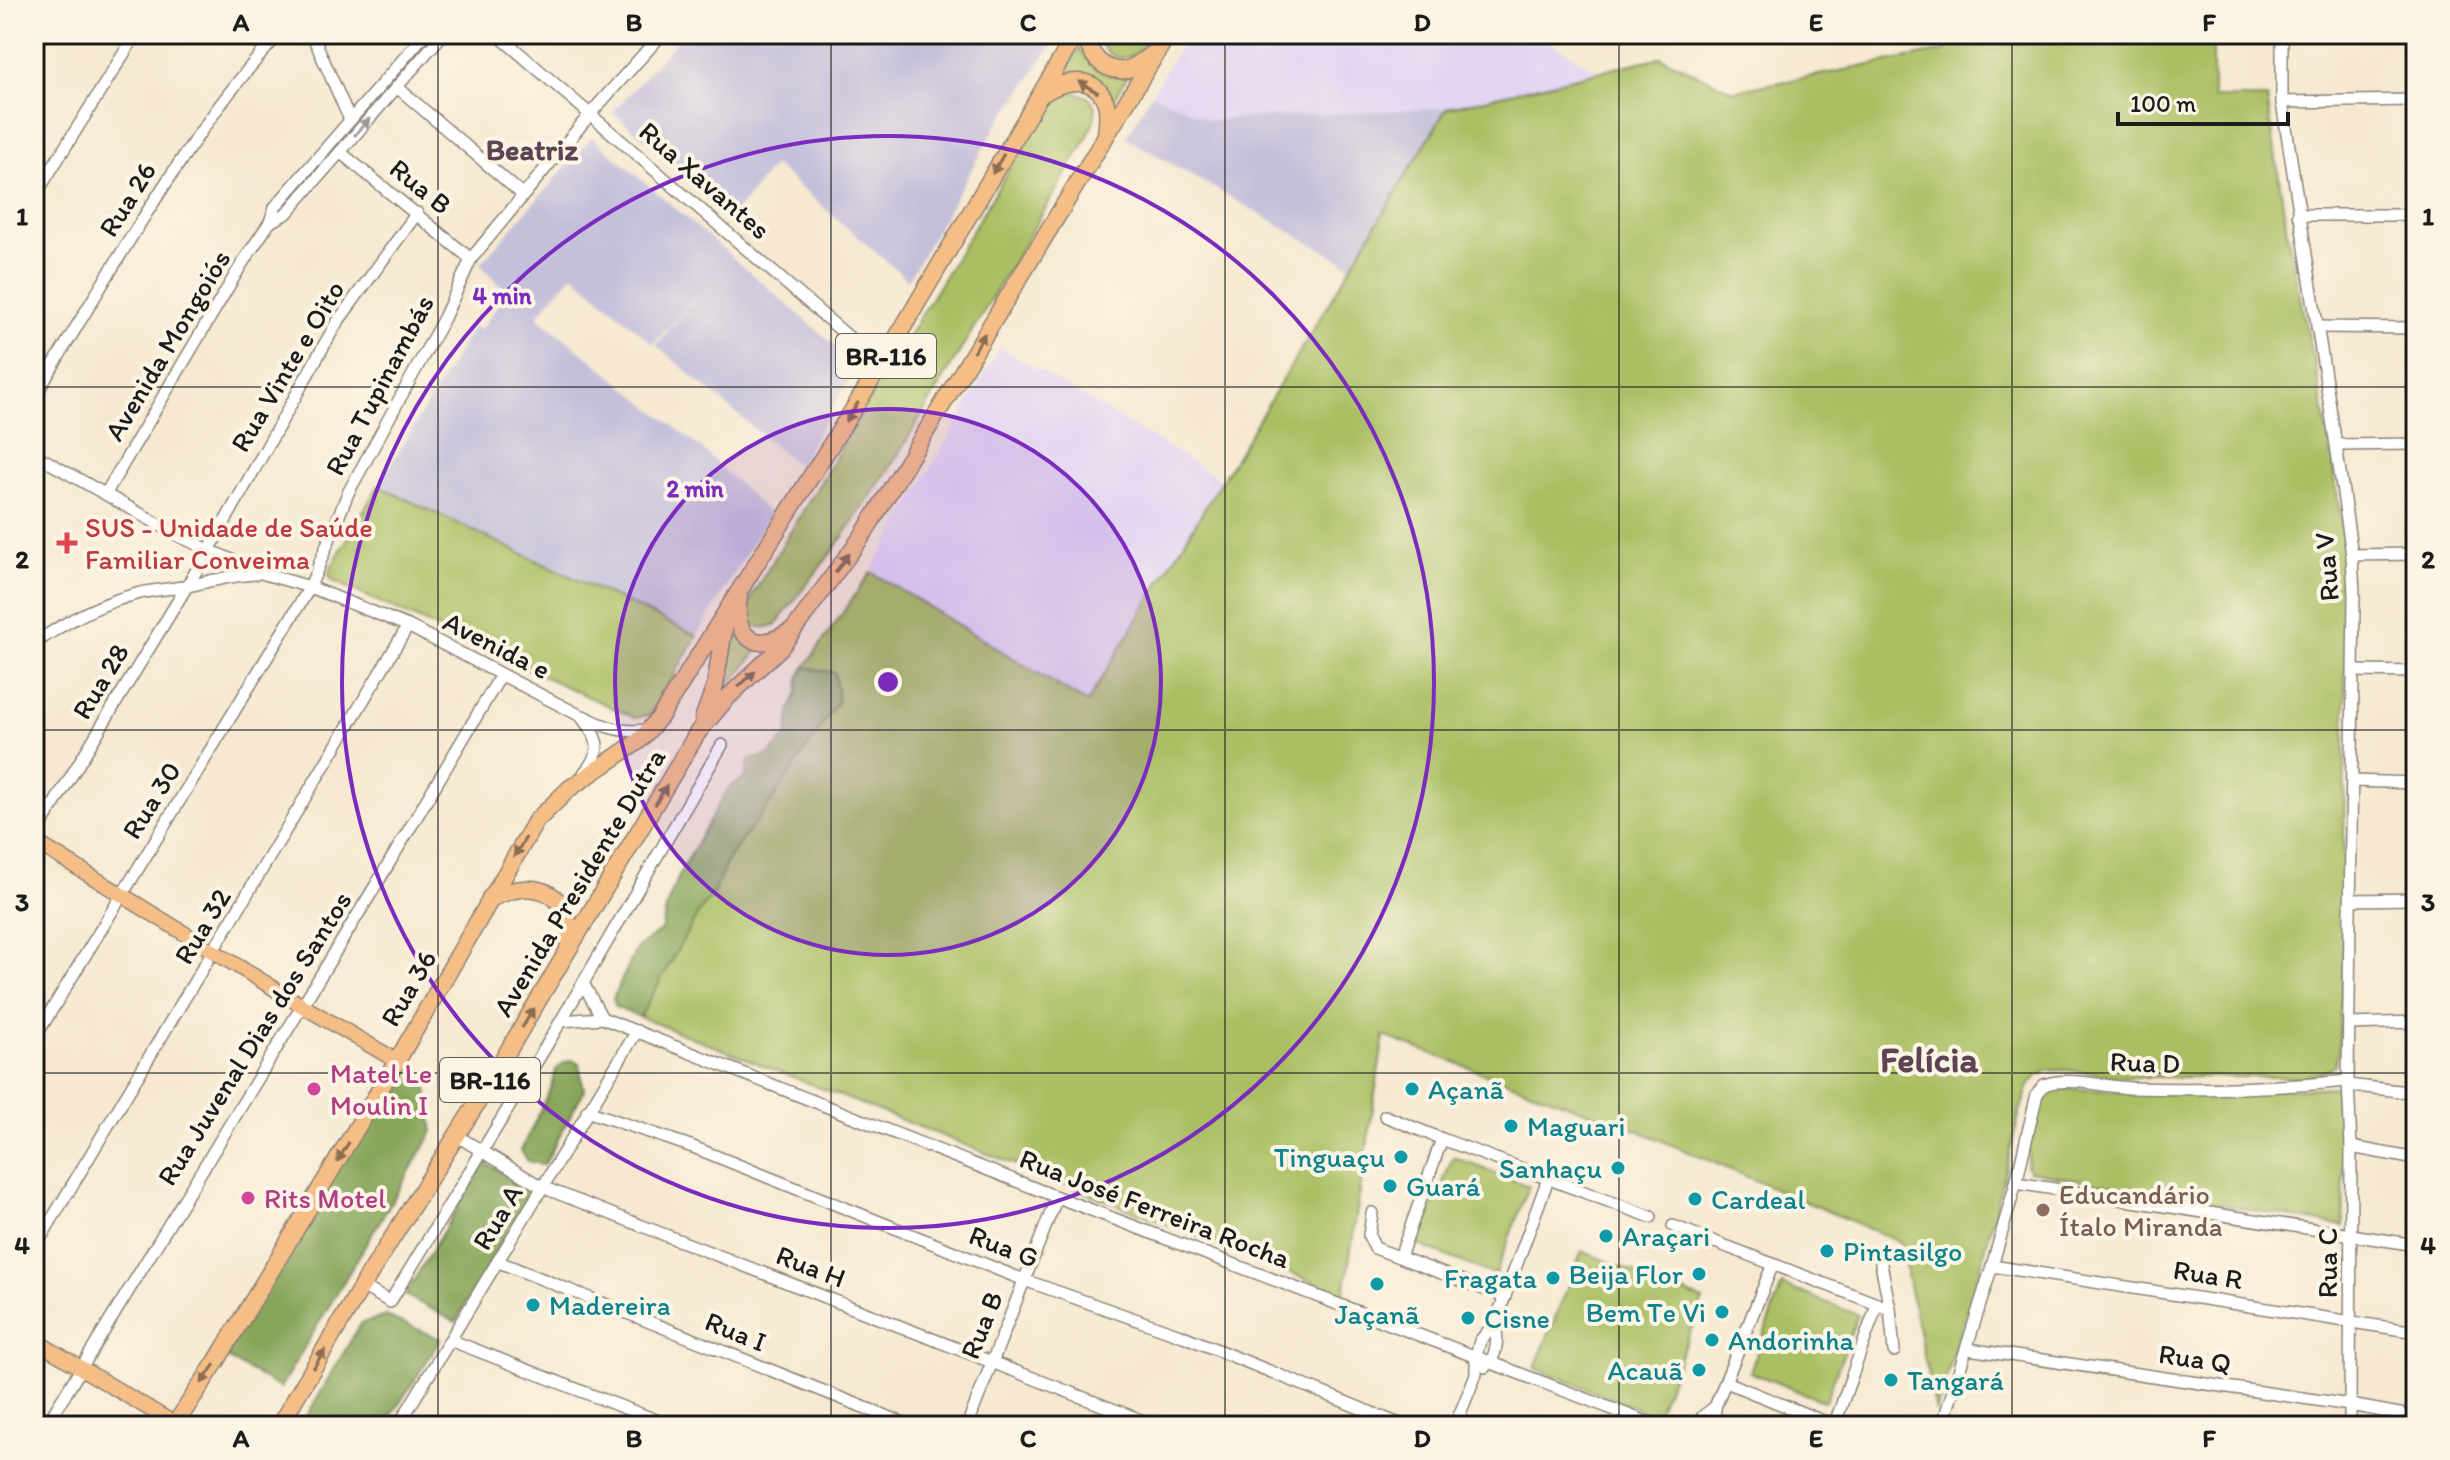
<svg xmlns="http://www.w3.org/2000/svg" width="2450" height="1460" font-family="Itim,sans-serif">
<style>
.built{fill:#e2d4f3}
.industrial{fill:#c5c0da}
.green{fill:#aabf64;stroke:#636e40;stroke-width:2}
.forest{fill:#87a65a;stroke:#52613b;stroke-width:2}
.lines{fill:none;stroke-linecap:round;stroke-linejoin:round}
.minor-casing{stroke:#8a8276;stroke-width:14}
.major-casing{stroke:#8a8276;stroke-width:17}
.highway-casing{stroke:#8a8276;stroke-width:19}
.minor{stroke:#fff;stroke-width:11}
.major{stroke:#f6be87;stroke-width:14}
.highway{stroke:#f6be87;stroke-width:16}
.oneway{fill:#896d52}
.oneway2{fill:#999}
.grid{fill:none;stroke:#1c1c1c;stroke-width:2;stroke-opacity:0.55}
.ring{fill:none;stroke:#7b2cbf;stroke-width:4}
.health-dot{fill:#e0444e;stroke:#fcf5e5;stroke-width:3}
.hotel-dot{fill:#d1479c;stroke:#fcf5e5;stroke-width:3}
.culture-dot{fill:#0f9aa8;stroke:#fcf5e5;stroke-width:3}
.education-dot{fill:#8d6e63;stroke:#fcf5e5;stroke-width:3}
.labels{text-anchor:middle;stroke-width:8;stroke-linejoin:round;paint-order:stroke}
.shield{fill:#fcf5e5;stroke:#5f5d58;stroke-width:2}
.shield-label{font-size:26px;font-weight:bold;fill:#1c1c1c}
.street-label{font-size:28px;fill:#1c1c1c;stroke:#fcf5e5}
.health-label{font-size:28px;fill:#be3a42;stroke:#fcf5e5;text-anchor:start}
.hotel-label{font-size:28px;fill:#b23c85;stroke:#fcf5e5;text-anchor:start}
.culture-label{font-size:28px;fill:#0d838f;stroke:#fcf5e5;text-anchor:start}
.education-label{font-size:28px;fill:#785e54;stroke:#fcf5e5;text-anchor:start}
.neighbourhood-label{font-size:30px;font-weight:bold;fill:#5e4452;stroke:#fcf5e5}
.district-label{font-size:36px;font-weight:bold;fill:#5e4452;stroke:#fcf5e5}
.centre{fill:#7b2cbf;stroke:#fcf5e5;stroke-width:4}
.ring-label{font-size:24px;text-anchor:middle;font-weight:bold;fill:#7b2cbf;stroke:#fcf5e5;stroke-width:8;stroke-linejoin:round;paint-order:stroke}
.neatline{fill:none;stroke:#1c1c1c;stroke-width:3}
.grid-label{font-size:26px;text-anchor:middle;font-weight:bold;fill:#1c1c1c}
</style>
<rect width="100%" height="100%" fill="#fcf5e5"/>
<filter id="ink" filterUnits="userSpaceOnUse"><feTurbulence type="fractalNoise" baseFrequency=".0125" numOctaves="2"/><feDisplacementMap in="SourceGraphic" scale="16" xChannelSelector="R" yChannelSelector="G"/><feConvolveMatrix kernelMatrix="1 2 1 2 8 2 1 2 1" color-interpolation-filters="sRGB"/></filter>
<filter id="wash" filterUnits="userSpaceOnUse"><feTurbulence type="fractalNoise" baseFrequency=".006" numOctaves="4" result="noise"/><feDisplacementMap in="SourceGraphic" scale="32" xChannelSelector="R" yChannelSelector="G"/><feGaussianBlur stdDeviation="1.8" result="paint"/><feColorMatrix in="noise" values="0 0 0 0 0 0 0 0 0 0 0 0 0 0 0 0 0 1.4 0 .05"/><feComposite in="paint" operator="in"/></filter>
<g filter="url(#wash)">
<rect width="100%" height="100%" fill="#f7e9d1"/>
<!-- built -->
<g class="built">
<polygon points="1187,34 1537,34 1598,71 1447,108 1208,120 1152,93"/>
<polygon points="1000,347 1222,480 1087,703 871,572"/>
</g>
<!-- industrial -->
<g class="industrial">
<polygon points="683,34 1059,34 1021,92 998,123 908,280 774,165 732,216 613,112"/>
<polygon points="1152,93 1209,120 1447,108 1351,266 1126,138"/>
<polygon points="592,137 858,365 798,466 656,345 702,292 653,344 573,274 537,316 701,448 770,514 697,636 378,486 473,327 480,330 507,293 480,264"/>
</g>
<!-- green -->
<g class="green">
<path d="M1097,34h54c-4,5 -8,13 -13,17 -17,16 -36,2 -41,-17z"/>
<polygon points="1953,34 1990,34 2005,44 2213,37 2213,98 2267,98 2290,251 2317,374 2333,464 2343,538 2346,609 2343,967 2338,1053 2334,1066 2324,1072 2303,1077 2127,1077 2065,1070 2047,1071 2037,1076 2029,1086 2020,1112 1983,1258 1936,1412 1900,1242 1642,1132 1384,1036 1344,1294 640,1017 698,913 712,896 729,857 772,801 835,673 805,667 871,572 1087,703 1447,108 1661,57 1733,91 1945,51"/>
<path d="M1079,48c14,23 22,26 48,29l-15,25c-14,-16 -23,-32 -46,-30z"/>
<path d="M1069,92c40,3 26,31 13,55l-189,316 -58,85 -59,76c-23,11 -35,-7 -24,-28l297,-493 6,-7z"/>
<polygon points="378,486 697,636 650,715 635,718 333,581 329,575 330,569"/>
<polygon points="734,633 744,640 761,647 720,696 727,675"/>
<polygon points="2338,1087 2343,1092 2344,1226 2029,1171 2026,1166 2038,1094 2049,1088 2169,1093"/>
<polygon points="1453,1157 1529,1186 1495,1275 1418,1245"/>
<polygon points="1582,1251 1703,1300 1656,1416 1535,1368"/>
<polygon points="1782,1285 1858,1315 1825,1402 1750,1372"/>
</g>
<!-- forest -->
<g class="forest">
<polygon points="805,667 835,673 838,701 772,801 729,857 712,896 698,913 640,1017 615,1007 613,998 637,948 661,930 668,902 681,871 718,806 729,787 745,778 749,760 769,755 787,736 790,711 798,692 799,678"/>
<polygon points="571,1060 579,1063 584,1090 544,1165 528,1161 521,1151 551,1088 556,1070 562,1064"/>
<polygon points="403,1074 427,1089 433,1132 280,1388 225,1357 386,1088"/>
<polygon points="484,1163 533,1186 456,1322 405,1295"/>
<polygon points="386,1316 441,1339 385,1426 301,1426 361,1323"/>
</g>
</g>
<g filter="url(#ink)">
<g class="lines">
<defs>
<g id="minor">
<polyline points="312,34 350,120"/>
<polyline points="497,34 881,365"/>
<polyline points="2282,34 2282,102 2336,445 2352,555 2354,595 2348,1081 2351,1147 2350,1426"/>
<polyline points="397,87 523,195"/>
<polyline points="2282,102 2416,100"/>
<polyline points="340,152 471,259"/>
<polyline points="34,197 136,34"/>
<polyline points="2298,215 2416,215"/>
<polyline points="270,222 287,213 443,34"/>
<polyline points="2317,327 2416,328"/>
<path d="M34,398c33,-56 67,-112 101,-167 44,-69 88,-137 144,-197"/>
<polyline points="2336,445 2416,444"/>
<path d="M34,454l147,83 28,13 52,23 49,14 98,39 173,90c17,23 24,33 3,57"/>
<polyline points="106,493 243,262 270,222 275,207 425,34"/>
<polyline points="2352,555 2416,554"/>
<path d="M34,644c32,-23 66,-41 106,-51 14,-3 28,-4 43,-6 25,-5 47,-12 73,-13"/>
<polyline points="2354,671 2416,672"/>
<path d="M583,716c23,12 42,18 67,13"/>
<polyline points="2352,781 2416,783"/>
<polyline points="34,837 209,550 336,324 417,213"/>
<polyline points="2351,900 2416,899"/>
<polyline points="583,983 602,1018"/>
<polyline points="561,1021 602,1018 1057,1197 1657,1426"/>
<polyline points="2349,1024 2416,1022"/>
<polyline points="34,1039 310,587 348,493 444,318 471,259 591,113 662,34"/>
<polyline points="2348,1085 2416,1093"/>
<polyline points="587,1111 693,1147 1024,1280 1183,1336 1404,1426"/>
<polyline points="1385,1116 1442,1139 1400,1257"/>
<polyline points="457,1136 542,1187 1156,1426"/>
<polyline points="1442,1139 1651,1217"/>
<polyline points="2351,1147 2416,1159"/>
<polyline points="2016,1183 2416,1245"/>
<polyline points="1372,1213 1369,1236 1375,1248 1505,1297"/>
<polyline points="1673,1226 1890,1309"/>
<polyline points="34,1249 408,626"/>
<polyline points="499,1262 911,1426"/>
<polyline points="1881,1264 1890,1309 1894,1351"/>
<polyline points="1992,1266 2416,1332"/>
<polyline points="362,1286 390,1302 548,1043 722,745"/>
<polyline points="450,1340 671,1426"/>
<polyline points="1968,1349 2350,1405 2416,1417"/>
<path d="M1485,1367c13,-10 13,-30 10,-44"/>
<polyline points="1726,1382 1835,1426"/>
<polyline points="403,1418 423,1426"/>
<polyline points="46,1426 382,875 501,675"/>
<polyline points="398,1426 637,1031"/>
<polyline points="967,1426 1057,1197"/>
<polyline points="1455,1426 1476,1374 1476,1356 1480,1341 1495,1323 1548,1179"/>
<polyline points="1698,1426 1703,1416 1715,1407"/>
<polyline points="1714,1426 1715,1407 1773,1264"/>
<polyline points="1834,1426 1877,1305"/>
<path d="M1942,1426l50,-160 24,-83 21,-89 7,-9c23,-9 61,2 86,3 72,2 146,0 218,-7"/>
</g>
<g id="major">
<polyline points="2019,34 2027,34"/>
<polyline points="34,841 301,1005 397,1061"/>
<polyline points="34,1340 175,1424"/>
</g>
<g id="highway">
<path d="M1086,34c2,19 16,38 38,36 10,-1 20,-10 28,-16"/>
<path d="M1041,95c21,-16 59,-23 66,13 1,8 0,18 -1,26"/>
<path d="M739,596c-6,38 12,59 50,36"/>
<polyline points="703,719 715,686 726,617"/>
<path d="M490,898c8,-2 16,-6 25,-8 39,-8 60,21 53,57"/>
<polyline points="174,1426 216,1362 397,1061 536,821 570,788 639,741 660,717 876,373 1076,34"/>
<polyline points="279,1426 362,1286 477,1103 698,732 727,698 781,647 863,535 1168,34"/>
</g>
</defs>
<!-- minor casing -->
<use href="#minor" class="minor-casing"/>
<!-- major casing -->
<use href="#major" class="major-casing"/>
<!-- highway casing -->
<use href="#highway" class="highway-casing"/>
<!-- minor -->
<use href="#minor" class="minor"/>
<!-- major -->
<use href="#major" class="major"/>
<!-- highway -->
<use href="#highway" class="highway"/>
</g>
<!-- one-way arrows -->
<defs><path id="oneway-solid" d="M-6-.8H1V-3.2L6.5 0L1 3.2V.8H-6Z" transform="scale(2)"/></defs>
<g class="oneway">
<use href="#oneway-solid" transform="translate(1088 87) rotate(-150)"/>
<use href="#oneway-solid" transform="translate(998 164) rotate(120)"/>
<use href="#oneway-solid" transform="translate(979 343) rotate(-59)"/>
<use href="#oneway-solid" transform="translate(852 412) rotate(122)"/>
<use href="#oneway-solid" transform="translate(842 563) rotate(-54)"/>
<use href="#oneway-solid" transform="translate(747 679) rotate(-43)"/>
<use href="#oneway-solid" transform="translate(661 795) rotate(-59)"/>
<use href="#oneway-solid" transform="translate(520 847) rotate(121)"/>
<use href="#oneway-solid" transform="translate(528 1018) rotate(-59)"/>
<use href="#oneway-solid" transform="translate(343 1152) rotate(121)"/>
<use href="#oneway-solid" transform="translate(319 1359) rotate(-59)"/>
<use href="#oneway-solid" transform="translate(208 1374) rotate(125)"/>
</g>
<use class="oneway2" href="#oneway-solid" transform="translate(362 127) rotate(-49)"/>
</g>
<!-- grid -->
<path class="grid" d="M438,34v1392M831,34v1392M1225,34v1392M1619,34v1392M2012,34v1392M34,387h2382M34,730h2382M34,1073h2382"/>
<!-- distance rings -->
<circle cx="888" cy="682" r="273" fill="#7b2cbf" fill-opacity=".12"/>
<g class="ring">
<circle cx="888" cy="682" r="273"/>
<circle cx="888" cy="682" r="546"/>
</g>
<!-- markers -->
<path class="health-dot" d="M63 531h8v8h8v8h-8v8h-8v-8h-8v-8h8z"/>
<g class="hotel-dot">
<circle cx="314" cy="1089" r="8"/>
<circle cx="248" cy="1198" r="8"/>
</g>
<g class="culture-dot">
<circle cx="1412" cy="1089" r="8"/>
<circle cx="1511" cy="1126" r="8"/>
<circle cx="1401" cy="1157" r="8"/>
<circle cx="1618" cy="1168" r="8"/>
<circle cx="1390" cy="1186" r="8"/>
<circle cx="1695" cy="1199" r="8"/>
<circle cx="1606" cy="1236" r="8"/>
<circle cx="1827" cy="1251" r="8"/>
<circle cx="1699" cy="1274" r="8"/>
<circle cx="1553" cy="1278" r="8"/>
<circle cx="1377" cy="1284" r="8"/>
<circle cx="533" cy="1305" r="8"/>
<circle cx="1722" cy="1312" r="8"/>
<circle cx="1468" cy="1318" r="8"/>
<circle cx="1712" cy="1340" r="8"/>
<circle cx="1699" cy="1370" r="8"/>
<circle cx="1891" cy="1380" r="8"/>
</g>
<circle class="education-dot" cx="2043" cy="1210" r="8"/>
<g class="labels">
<!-- shield labels -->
<g class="shield">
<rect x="836" y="334" width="100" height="44" rx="6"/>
<rect x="440" y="1058" width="100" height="44" rx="6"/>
</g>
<g class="shield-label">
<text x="886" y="365">BR-116</text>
<text x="490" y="1089">BR-116</text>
</g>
<!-- street labels -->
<g class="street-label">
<text transform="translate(705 180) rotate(41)" y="10">Rua Xavantes</text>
<text transform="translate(421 186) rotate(39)" y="10">Rua B</text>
<text transform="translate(127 199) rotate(-58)" y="10">Rua 26</text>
<text transform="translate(167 345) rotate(-59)" y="10">Avenida Mongoiós</text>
<text transform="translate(287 366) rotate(-59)" y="10">Rua Vinte e Oito</text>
<text transform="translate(379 385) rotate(-62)" y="10">Rua Tupinambás</text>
<text transform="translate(2326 567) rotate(-95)" y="10">Rua V</text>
<text transform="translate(497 645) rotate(27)" y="10">Avenida e</text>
<text transform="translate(100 681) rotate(-59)" y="10">Rua 28</text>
<text transform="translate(151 800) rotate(-58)" y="10">Rua 30</text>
<text transform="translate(579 882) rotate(-59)" y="10">Avenida Presidente Dutra</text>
<text transform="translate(202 926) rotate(-59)" y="10">Rua 32</text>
<text transform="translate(408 988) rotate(-60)" y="10">Rua 36</text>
<text transform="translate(254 1038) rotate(-58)" y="10">Rua Juvenal Dias dos Santos</text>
<text transform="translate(2145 1062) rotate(2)" y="10">Rua D</text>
<text transform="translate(1155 1208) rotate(21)" y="10">Rua José Ferreira Rocha</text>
<text transform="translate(497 1217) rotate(-59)" y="10">Rua A</text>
<text transform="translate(1004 1246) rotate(21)" y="10">Rua G</text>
<text transform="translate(2327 1263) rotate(-90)" y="10">Rua C</text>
<text transform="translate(811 1266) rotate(21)" y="10">Rua H</text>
<text transform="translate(2208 1274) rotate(9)" y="10">Rua R</text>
<text transform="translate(981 1325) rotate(-68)" y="10">Rua B</text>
<text transform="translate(736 1331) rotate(22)" y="10">Rua I</text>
<text transform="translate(2195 1358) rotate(8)" y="10">Rua Q</text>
</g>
<!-- health labels -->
<g class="health-label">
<text x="85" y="537">SUS - Unidade de Saúde<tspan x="85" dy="32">Familiar Conveima</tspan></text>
</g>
<!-- hotel labels -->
<g class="hotel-label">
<text x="330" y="1083">Matel Le<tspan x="330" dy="32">Moulin I</tspan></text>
<text x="264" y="1208">Rits Motel</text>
</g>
<!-- culture labels -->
<g class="culture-label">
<text x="1428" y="1099">Açanã</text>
<text x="1527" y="1136">Maguari</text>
<text x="1385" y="1167" text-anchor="end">Tinguaçu</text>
<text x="1602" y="1178" text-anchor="end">Sanhaçu</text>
<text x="1406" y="1196">Guará</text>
<text x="1711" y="1209">Cardeal</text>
<text x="1622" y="1246">Araçari</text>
<text x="1843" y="1261">Pintasilgo</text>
<text x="1683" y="1284" text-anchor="end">Beija Flor</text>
<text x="1537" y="1288" text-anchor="end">Fragata</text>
<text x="549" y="1315">Madereira</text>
<text x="1706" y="1322" text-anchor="end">Bem Te Vi</text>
<text x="1377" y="1324" text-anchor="middle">Jaçanã</text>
<text x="1484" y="1328">Cisne</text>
<text x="1728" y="1350">Andorinha</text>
<text x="1683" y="1380" text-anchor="end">Acauã</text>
<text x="1907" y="1390">Tangará</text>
</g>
<!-- education labels -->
<g class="education-label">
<text x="2059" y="1204">Educandário<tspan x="2059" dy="32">Ítalo Miranda</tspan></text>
</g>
<!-- neighbourhood labels -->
<g class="neighbourhood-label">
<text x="532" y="160">Beatriz</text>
</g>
<!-- district labels -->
<g class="district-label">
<text x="1929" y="1072">Felícia</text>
</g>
</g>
<circle cx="888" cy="682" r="12" class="centre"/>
<g class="ring-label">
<text x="502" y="304">4 min</text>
<text x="695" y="497">2 min</text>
</g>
<!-- margin -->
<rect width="2450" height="1460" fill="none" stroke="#fcf5e5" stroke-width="88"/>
<!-- scale -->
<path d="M2118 112v12h170v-12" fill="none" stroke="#1c1c1c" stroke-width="4"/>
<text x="2130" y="112" font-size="24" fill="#1c1c1c" stroke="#fcf5e5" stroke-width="6" paint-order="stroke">100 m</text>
<rect x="44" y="44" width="2362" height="1372" class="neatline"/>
<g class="grid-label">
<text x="241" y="31">A</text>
<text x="634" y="31">B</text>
<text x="1028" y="31">C</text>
<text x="1422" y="31">D</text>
<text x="1816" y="31">E</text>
<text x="2209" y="31">F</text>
<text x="22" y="225">1</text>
<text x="2428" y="225">1</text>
<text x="22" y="568">2</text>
<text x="2428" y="568">2</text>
<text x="22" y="911">3</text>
<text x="2428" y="911">3</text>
<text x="22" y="1254">4</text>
<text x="2428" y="1254">4</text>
<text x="241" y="1447">A</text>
<text x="634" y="1447">B</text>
<text x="1028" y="1447">C</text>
<text x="1422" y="1447">D</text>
<text x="1816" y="1447">E</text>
<text x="2209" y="1447">F</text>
</g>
</svg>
